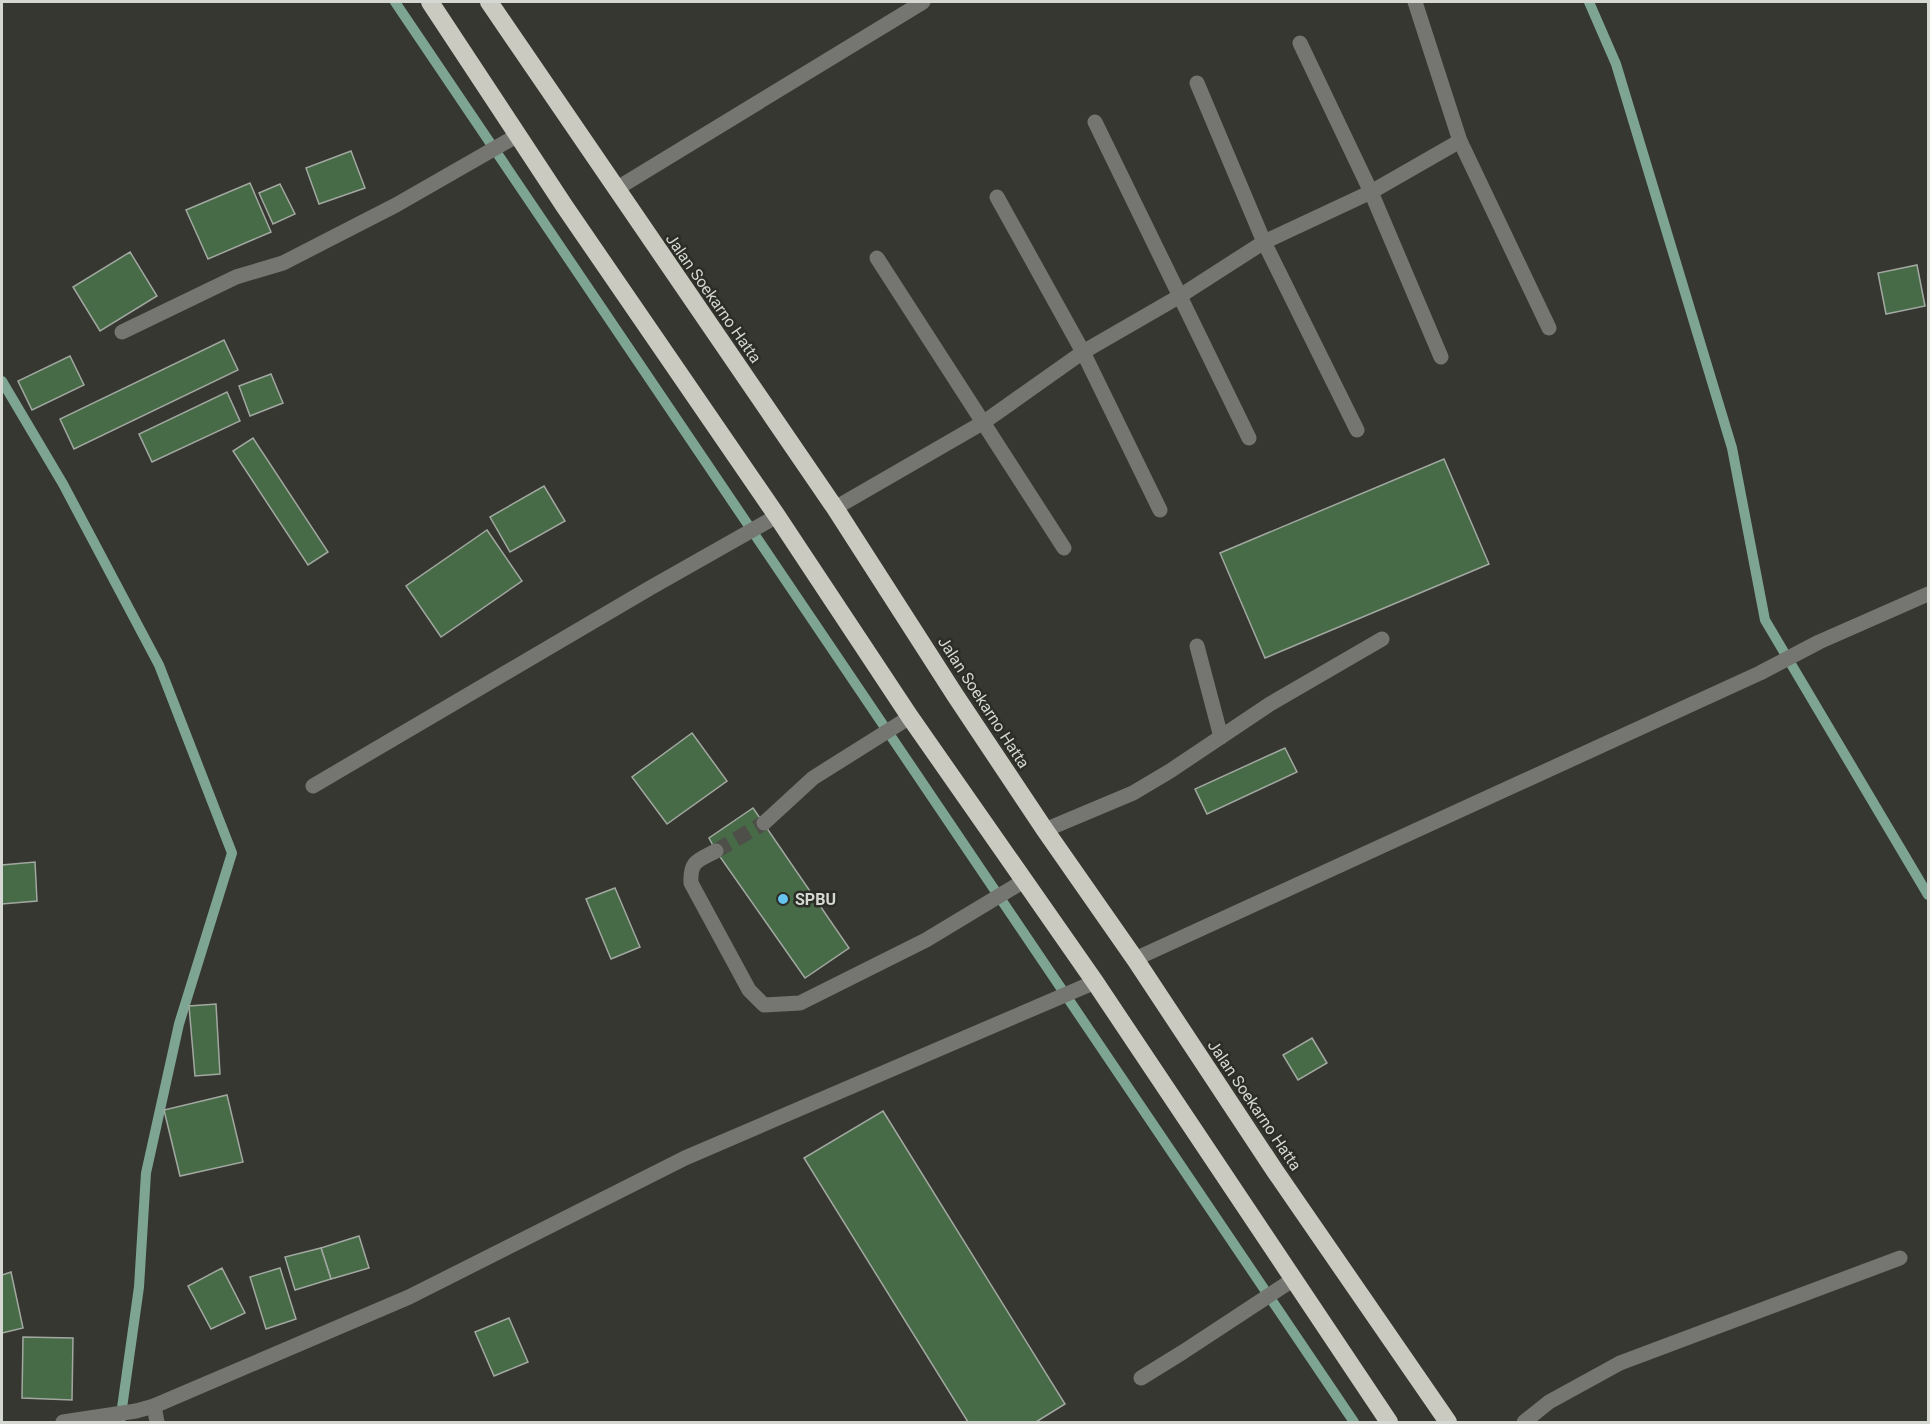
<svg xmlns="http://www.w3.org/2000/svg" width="1930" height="1424" font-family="Roboto,sans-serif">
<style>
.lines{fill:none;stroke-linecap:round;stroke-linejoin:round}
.stream{stroke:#7ea593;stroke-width:10}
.building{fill:#476b47;stroke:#a2a8a1;stroke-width:1.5}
.minor-tunnel{stroke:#4d4f48;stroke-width:15;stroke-dasharray:15 8;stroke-linecap:butt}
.minor{stroke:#757571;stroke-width:15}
.highway{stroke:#cbcac1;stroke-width:18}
.poi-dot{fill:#66c4ef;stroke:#2b2d26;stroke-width:2}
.labels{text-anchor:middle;stroke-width:5;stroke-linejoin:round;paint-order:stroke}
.street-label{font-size:16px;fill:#d5d7d2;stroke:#2b2d26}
.poi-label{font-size:16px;font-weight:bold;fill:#d5d7d2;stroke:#2b2d26;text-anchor:start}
</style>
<rect width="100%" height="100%" fill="#353730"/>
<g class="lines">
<!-- stream -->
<g class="stream">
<polyline points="395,2 1354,1422"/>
<polyline points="1589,2 1616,64 1732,448 1765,620 1928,895"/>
<polyline points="2,381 63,484 159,665 232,853 179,1024 146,1173 139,1287 120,1422"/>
</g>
</g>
<!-- building -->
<g class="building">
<polygon points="351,151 365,188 319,204 306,168"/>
<polygon points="250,183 271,232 208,259 186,210"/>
<polygon points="280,184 295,214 273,224 259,193"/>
<polygon points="130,252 157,296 100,331 73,287"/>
<polygon points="1917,265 1925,306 1886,314 1878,273"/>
<polygon points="224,340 238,370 74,449 60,419"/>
<polygon points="70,356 84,385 32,410 18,381"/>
<polygon points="271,374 283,403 250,416 239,386"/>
<polygon points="227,392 240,421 152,462 139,434"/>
<polygon points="253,438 328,552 308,565 233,451"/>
<polygon points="1444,459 1489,564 1265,658 1220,553"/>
<polygon points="544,486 565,521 510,552 490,517"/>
<polygon points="487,530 522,581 441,637 406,586"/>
<polygon points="692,733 727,781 667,824 632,777"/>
<polygon points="1285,748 1297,772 1207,814 1195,789"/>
<polygon points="753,808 849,948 805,978 716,851 709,838"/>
<polygon points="35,862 37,901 2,904 2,865"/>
<polygon points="615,888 640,947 611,959 586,899"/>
<polygon points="216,1004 220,1074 195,1076 189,1006"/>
<polygon points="1312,1038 1327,1063 1298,1080 1283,1055"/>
<polygon points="227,1095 243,1162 180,1176 164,1110"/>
<polygon points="883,1111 1065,1404 1036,1422 968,1422 804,1158"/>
<polygon points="359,1236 369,1268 331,1279 321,1248"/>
<polygon points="321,1248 331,1279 295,1290 285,1257"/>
<polygon points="222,1268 245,1313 211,1329 188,1286"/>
<polygon points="280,1268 296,1319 266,1329 250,1277"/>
<polygon points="11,1272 23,1328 2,1333 2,1275"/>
<polygon points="509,1318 528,1362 494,1376 475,1332"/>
<polygon points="23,1337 73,1338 72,1400 22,1398"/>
</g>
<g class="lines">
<!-- minor-tunnel -->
<polyline class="minor-tunnel" points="716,851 764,823"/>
<!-- minor -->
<g class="minor">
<polyline points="1415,2 1460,141 1549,328"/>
<polyline points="1300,43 1371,192 1441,357"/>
<polyline points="1197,83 1264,242 1357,430"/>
<polyline points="1095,122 1249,438"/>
<polyline points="616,189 923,2"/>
<polyline points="997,197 1083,352 1160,510"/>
<polyline points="877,258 1064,548"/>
<polyline points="122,332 236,277 283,263 396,205 518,135"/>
<polyline points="835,508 984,422 1083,352 1180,296 1264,242 1371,192 1460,141"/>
<polyline points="1197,646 1221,737"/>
<polyline points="313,786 650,588 777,516"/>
<polyline points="764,823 813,778 910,717"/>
<polyline points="1045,830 1133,793 1170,771 1270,704 1382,639"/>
<path d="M716,851c-19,10 -26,10 -25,32l58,107 15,15 36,-2 126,-63 98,-59"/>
<polyline points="1135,959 1760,673 1819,642 1928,594"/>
<polyline points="1141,1378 1183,1352 1294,1279"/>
<polyline points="154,1406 157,1422"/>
<polyline points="63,1422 136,1411 154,1406 409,1297 685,1158 1095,982"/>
<polyline points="1524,1422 1549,1402 1620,1363 1900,1258"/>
</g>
<!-- highway -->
<g class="highway">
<polyline points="430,2 565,207 777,516 910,717 1095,982 1389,1422"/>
<polyline points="489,2 835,508 955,695 1045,830 1135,959 1275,1171 1448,1422"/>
</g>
</g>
<!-- markers -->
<circle class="poi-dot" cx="783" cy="899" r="6"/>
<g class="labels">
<!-- street labels -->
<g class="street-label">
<text transform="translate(714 298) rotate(55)" y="6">Jalan Soekarno Hatta</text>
<text transform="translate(984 702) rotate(57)" y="6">Jalan Soekarno Hatta</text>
<text transform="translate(1255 1105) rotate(56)" y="6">Jalan Soekarno Hatta</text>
</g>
<!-- poi labels -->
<g class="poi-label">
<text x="795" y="905">SPBU</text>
</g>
</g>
<!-- border -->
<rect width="1930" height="1424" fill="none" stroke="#d5d7d2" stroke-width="6"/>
</svg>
